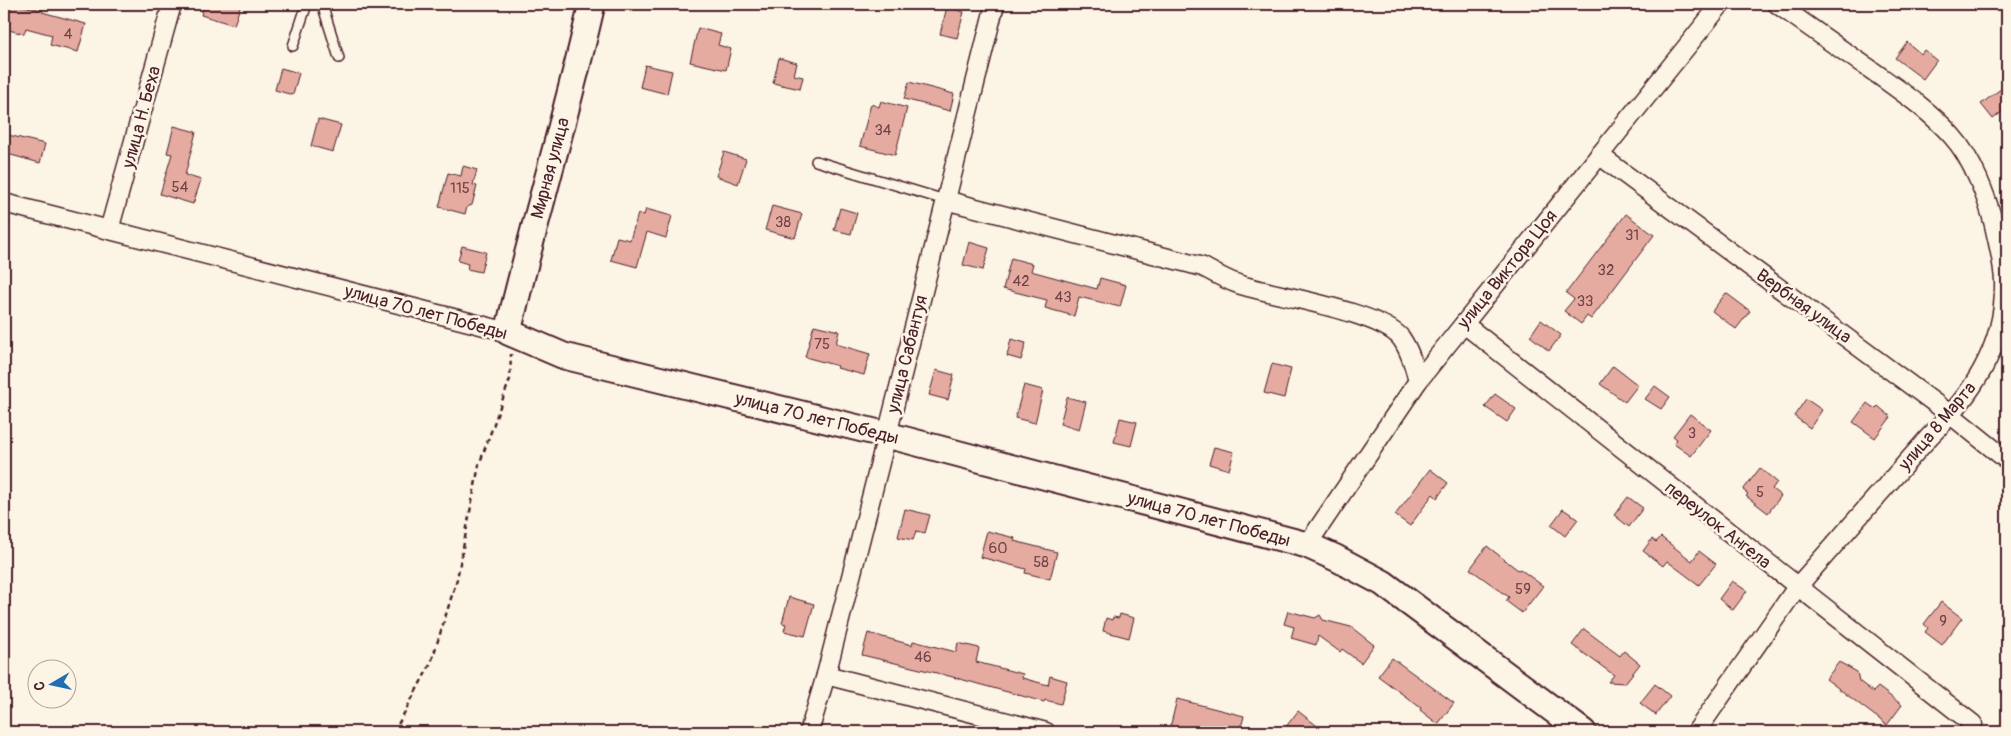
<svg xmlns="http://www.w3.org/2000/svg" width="2011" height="736" font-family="Pangolin,sans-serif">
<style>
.building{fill:#e5aba0;stroke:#4a1f2b}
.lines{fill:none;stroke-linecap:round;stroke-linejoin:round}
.lane-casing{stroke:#4a1f2b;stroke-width:12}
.street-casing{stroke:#4a1f2b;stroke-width:21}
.secondary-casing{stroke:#4a1f2b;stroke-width:29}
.path{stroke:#4a1f2b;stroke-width:2.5;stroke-dasharray:5 4;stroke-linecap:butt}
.lane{stroke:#fcf5e5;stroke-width:9}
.street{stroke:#fcf5e5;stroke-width:18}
.secondary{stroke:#fcf5e5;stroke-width:25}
.labels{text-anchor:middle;stroke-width:5;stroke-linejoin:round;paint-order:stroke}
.number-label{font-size:15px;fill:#714248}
.street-label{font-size:18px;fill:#4a1f2b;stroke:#fcf5e5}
</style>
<rect width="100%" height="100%" fill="#fcf5e5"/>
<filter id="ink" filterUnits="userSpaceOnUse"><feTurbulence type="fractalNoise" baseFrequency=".02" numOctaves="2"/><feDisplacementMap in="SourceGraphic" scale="10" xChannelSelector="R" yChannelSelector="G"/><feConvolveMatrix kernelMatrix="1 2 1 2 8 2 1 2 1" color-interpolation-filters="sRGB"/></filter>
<g filter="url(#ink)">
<!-- building -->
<g class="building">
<polygon points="12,4 43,10 42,12 86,24 78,52 50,45 52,35 26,28 24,34 5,29"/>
<polygon points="204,4 241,4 234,25 201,15"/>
<polygon points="947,7 964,12 957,38 940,34"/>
<polygon points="698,28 721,34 718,45 731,49 726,70 690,62"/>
<polygon points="1907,42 1921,54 1924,50 1937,60 1923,79 1895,58"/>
<polygon points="779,58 797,63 794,75 803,77 800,89 773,83"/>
<polygon points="645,65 672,71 667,94 640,87"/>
<polygon points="281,68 299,73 293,95 275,90"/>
<polygon points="909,82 954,94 950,111 904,99"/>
<polygon points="2002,88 2007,95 2007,108 1993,119 1981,104"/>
<polygon points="881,101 907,108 895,155 860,146 871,104 879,107"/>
<polygon points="318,119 341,125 333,152 311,146"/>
<polygon points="174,126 196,132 185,175 201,180 193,204 160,194 172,154 167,153"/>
<polygon points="4,134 45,144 40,163 4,153"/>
<polygon points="724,152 746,159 738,184 716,176"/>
<polygon points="463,166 477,170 473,185 477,186 472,205 467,207 465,214 439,207 448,173 461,176"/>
<polygon points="772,206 802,214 795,238 765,230"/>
<polygon points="840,208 857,213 851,234 834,230"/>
<polygon points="646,209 672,216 666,238 647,232 637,267 611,260 617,237 630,240 638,214 644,215"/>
<polygon points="1626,214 1654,235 1591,319 1587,316 1581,324 1564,311 1574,299 1566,293"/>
<polygon points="969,242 989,248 983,270 963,265"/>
<polygon points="462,246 486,252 481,272 467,269 468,264 458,261"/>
<polygon points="1011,258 1033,264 1031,271 1097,289 1100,278 1126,285 1120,307 1079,297 1074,316 1045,308 1047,300 1003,289"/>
<polygon points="1726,293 1750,311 1736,329 1712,311"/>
<polygon points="1541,320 1561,335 1549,351 1530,336"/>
<polygon points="814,325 839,331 836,344 870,354 864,375 837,368 838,366 805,357"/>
<polygon points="1011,339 1026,343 1021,360 1007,356"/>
<polygon points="1272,364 1291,369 1284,398 1264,393"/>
<polygon points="1613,366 1638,385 1625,402 1600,384"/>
<polygon points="936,370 954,375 948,400 929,395"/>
<polygon points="1024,385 1043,390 1035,423 1015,418"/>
<polygon points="1655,386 1670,397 1661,409 1645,399"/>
<polygon points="1495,394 1516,409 1507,422 1485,407"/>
<polygon points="1067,397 1086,402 1079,430 1060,424"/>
<polygon points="1806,399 1822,410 1810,428 1794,416"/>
<polygon points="1867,403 1875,409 1878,406 1891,417 1875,438 1853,422"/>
<polygon points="1690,414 1711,430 1691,456 1674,444 1677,439 1673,436"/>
<polygon points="1120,418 1137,422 1131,446 1114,442"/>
<polygon points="1214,447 1234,452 1229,470 1209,464"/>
<polygon points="1760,468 1777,482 1772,489 1781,496 1768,513 1746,496 1748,494 1743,490"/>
<polygon points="1430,469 1448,483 1437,498 1433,494 1410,526 1395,515"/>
<polygon points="1628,497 1643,508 1629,527 1614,515"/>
<polygon points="905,509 930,515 925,533 916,531 913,540 898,537"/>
<polygon points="1563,509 1578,519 1565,536 1551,525"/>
<polygon points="987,531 1015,538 1014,541 1057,552 1050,579 1025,573 1026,569 980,557"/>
<polygon points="1661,537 1692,561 1699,551 1716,564 1699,585 1667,561 1663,566 1643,551 1652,539 1656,542"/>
<polygon points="1487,546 1518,570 1520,569 1543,586 1522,613 1506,601 1509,597 1470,569"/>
<polygon points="1732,581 1747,591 1733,610 1719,599"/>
<polygon points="789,597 814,604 805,636 784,631 786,624 782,623"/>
<polygon points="1941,602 1962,618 1942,645 1925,632 1928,628 1924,624"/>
<polygon points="1288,611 1315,618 1320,615 1323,620 1351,627 1374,645 1361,663 1342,649 1340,652 1318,636 1316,645 1291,638 1294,627 1284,624"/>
<polygon points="1120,614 1134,618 1129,638 1103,631 1106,618 1112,620 1113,617 1119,618"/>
<polygon points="1584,629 1620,656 1624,651 1640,664 1625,683 1608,682 1614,675 1572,645"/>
<polygon points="868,633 912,645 913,641 956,652 958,643 979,648 976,662 1023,674 1022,678 1048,685 1050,676 1067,681 1061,704 1045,700 1044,702 949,676 862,655"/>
<polygon points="1392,658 1454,703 1438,724 1420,710 1421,708 1378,676"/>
<polygon points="1839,662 1857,672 1859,681 1873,692 1878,687 1902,705 1887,725 1826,679"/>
<polygon points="1655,684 1670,696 1656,715 1640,703"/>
<polygon points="1177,699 1244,716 1240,732 1169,732"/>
<polygon points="1298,711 1325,732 1282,732"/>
</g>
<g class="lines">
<defs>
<g id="lane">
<polyline points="322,4 339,58"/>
<polyline points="293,46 307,4"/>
<polyline points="816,161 945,200"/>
</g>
<g id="street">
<polyline points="1599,155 1951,415 2007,460"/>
<path d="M945,200l258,67c11,6 23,13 35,17 36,12 141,27 163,54 9,13 13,28 17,43"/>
<polyline points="4,203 508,332"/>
<polyline points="109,230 172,4"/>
<polyline points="1464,324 1973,724"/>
<polyline points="1307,545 1418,381 1721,4"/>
<polyline points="826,675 1046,732"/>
<polyline points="809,732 826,675 887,435 995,4"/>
<path d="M1696,732l101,-145 133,-151c41,-40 74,-88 74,-148 1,-21 -6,-43 -10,-63 -7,-28 -22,-67 -42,-89 -24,-27 -53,-46 -82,-67 -31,-21 -62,-43 -93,-65"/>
</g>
<path id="secondary" d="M592,4c-25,110 -58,218 -84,328l56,24 323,79 420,110 29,13 47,25 200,149"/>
</defs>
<!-- lane casing -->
<use href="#lane" class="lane-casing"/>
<!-- street casing -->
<use href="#street" class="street-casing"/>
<!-- secondary casing -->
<use href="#secondary" class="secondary-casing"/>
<!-- path -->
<polyline class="path" points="394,732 431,663 457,579 479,465 510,379 511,354"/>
<!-- lane -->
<use href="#lane" class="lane"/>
<!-- street -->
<use href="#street" class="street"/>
<!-- secondary -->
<use href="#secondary" class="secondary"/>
</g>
</g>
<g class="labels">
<!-- number labels -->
<g class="number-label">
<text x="68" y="39">4</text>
<text x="883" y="135">34</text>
<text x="180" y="192">54</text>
<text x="460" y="193">115</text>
<text x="783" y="227">38</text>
<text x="1632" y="240">31</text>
<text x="1606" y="275">32</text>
<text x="1021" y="286">42</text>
<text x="1063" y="302">43</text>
<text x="1585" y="306">33</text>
<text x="822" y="349">75</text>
<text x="1692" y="438">3</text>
<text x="1760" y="497">5</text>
<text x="998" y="553">60</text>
<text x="1041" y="567">58</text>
<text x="1523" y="594">59</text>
<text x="1943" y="626">9</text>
<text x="923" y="662">46</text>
</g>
<!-- street labels -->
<g class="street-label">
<text transform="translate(141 117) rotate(-75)" y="6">улица Н. Беха</text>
<text transform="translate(550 168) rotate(-75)" y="6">Мирная улица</text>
<text transform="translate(1507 269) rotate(-51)" y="6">улица Виктора Цоя</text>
<text transform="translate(1804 306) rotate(36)" y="6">Вербная улица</text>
<text transform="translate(426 312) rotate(15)" y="6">улица 70 лет Победы</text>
<text transform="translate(907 354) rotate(-76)" y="6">улица Сабантуя</text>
<text transform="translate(817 418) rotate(14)" y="6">улица 70 лет Победы</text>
<text transform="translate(1937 426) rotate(-50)" y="6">улица 8 Марта</text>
<text transform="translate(1209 519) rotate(15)" y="6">улица 70 лет Победы</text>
<text transform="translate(1718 525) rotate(38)" y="6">переулок Ангела</text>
</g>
</g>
<!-- margin -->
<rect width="2011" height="736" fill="none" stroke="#fcf5e5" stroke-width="20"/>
<rect x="10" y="10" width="1991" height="716" fill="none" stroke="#4a1f2b" stroke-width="2" filter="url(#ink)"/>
<!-- north arrow -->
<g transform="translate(52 684) rotate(261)"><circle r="24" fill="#fcf5e5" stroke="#b59f9b"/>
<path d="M0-4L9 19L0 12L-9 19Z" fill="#1f6fb2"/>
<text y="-8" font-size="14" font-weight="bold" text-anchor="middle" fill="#4a1f2b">С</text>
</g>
</svg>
